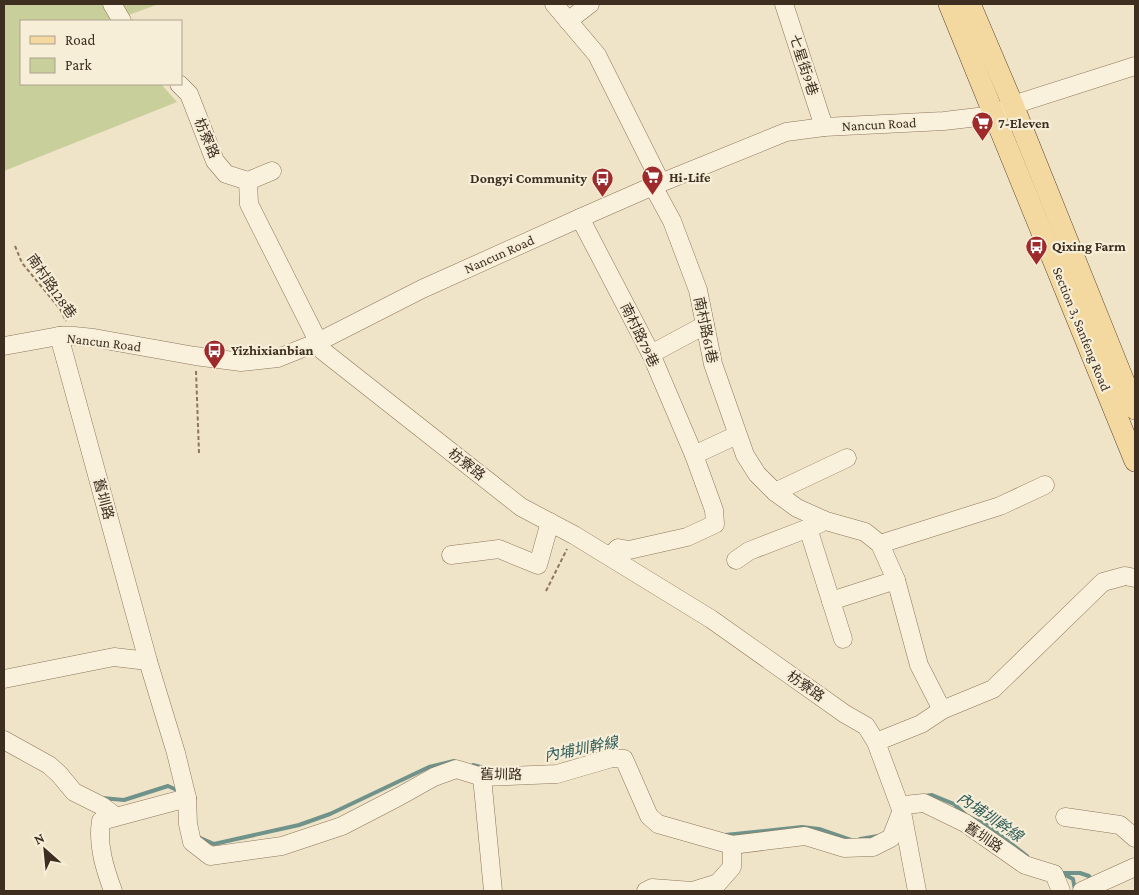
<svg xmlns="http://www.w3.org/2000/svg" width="1139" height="895" font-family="'Crimson Pro','Noto Sans TC',serif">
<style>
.green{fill:#c9cf9b}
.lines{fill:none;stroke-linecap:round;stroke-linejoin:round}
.stream{stroke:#6f938a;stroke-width:4}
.minor-casing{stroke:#8d765c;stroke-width:19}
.major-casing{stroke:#5b4430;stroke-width:22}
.path{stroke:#8d765c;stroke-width:2;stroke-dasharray:4 2.5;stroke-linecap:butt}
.minor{stroke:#faf1dc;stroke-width:18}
.major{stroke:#f3d9a0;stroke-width:21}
.labels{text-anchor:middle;stroke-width:4.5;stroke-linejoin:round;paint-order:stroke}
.street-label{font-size:14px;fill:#3d2e20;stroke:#f7eed8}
.poi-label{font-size:14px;font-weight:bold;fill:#3d2e20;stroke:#f7eed8;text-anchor:start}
.water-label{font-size:15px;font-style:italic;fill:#2f5d5a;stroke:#f7eed8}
</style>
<rect width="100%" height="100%" fill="#f0e4c8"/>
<!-- green -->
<polygon class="green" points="4,4 159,4 112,21 21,21 21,84 161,84 177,102 4,171"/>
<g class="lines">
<!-- stream -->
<g class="stream">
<polyline points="473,765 488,769"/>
<polyline points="925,796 932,795 954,804 967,816 987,825 1027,856"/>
<polyline points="102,798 124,800 168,786 179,791"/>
<polyline points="725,835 802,827 819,829 851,840"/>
<polyline points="198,837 214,844 299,825 330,814 429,767 454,761"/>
<polyline points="860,839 878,836"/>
<polyline points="1060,872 1073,879 1075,890"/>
<polyline points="1062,873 1080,873 1089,876 1091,881"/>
</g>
<defs>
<g id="minor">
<polyline points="112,4 122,21"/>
<polyline points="554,4 597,55 661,183"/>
<polyline points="784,4 824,127"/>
<polyline points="568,21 590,4"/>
<polyline points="179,84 189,94 215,161 226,174 248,181 249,204 323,351 521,507 574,535 711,619 845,714 866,726 876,742 902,812 917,891"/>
<polyline points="248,181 272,171"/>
<polyline points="653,186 672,221 698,290 713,364 745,455 757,474 775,492 797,508 826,521 865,532 880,544 896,580 919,665 942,710 993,689 1103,582 1125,576 1135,578"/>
<polyline points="580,218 651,354 694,455"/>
<polyline points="59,336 148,661 176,753 187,798 188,824 192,842 210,856 282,846 342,826 400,796 434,777 456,769 482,777 557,774 612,758 624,759 649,816 658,824 732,845 805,836 844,848 873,847 891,838 904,805 924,803 965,823 1025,865 1054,874 1061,891"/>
<polyline points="4,346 59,336 74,336 94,338 195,356 241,362 278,358 318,342 422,289 580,218 653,186 786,132 824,127 944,121 995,115 1013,105 1135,66"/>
<polyline points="651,354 705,325"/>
<polyline points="775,492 847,458"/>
<polyline points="808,528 843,639"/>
<polyline points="880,544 1000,506 1045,485"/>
<polyline points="451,555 499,549 538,565 550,522"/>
<polyline points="610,556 618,548 629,550 687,537 715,524 714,510 694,455 737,435"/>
<polyline points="736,560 749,551 819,524"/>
<polyline points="831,601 896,580"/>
<polyline points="4,679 114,657 148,661"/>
<polyline points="4,740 49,765 59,774 74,792 102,806 115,816"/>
<polyline points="876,742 921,724 942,710"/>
<polyline points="482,777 493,891"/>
<polyline points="1065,817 1120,825 1135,838"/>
<path d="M113,891c-8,-22 -16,-46 -12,-70l86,-23"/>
<polyline points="646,891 652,888 692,891 718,883 732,867 732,845"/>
<polyline points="1082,891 1135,867"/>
</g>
<g id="major">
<polyline points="949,4 1135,461"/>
<polyline points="970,4 1013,105 1135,409"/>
</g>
</defs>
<!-- minor casing -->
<use href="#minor" class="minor-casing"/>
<!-- major casing -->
<use href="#major" class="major-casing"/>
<!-- path -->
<g class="path">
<polyline points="15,246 22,263 60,309 66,321"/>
<polyline points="196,371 199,453"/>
<polyline points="546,591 567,549"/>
</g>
<!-- minor -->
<use href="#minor" class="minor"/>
<!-- major -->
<use href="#major" class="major"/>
</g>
<!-- icons -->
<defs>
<symbol id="supermarket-pin" viewBox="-11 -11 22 30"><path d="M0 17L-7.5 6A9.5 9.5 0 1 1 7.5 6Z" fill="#9e2a2b" stroke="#f7eed8"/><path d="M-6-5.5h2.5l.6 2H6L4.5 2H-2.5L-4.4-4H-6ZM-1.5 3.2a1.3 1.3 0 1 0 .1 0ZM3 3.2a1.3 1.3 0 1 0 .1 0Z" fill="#fff"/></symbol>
<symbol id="bus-pin" viewBox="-11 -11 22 30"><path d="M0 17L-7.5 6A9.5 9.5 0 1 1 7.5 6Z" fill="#9e2a2b" stroke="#f7eed8"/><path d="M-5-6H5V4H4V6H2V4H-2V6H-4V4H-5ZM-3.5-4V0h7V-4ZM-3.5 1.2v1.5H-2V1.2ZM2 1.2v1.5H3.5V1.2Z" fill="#fff"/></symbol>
</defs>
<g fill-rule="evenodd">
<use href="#supermarket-pin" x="970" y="110" width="25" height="34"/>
<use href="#supermarket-pin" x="640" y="164" width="25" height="34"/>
<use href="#bus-pin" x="590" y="166" width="25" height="34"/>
<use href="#bus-pin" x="1024" y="234" width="25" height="34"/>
<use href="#bus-pin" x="202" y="338" width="25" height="34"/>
</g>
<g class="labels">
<!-- street labels -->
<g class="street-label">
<text transform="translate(804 65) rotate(72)" y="5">七星街9巷</text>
<text transform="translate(879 124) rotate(-3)" y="5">Nancun Road</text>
<text transform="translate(207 138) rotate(67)" y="5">枋寮路</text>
<text transform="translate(499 254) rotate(-24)" y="5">Nancun Road</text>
<text transform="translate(52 286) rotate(55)" y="5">南村路128巷</text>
<text transform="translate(1082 329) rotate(68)" y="5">Section 3, Sanfeng Road</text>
<text transform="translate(706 330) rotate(78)" y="5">南村路61巷</text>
<text transform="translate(640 335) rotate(64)" y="5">南村路79巷</text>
<text transform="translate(104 342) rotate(7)" y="5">Nancun Road</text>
<text transform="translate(467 464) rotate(38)" y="5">枋寮路</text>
<text transform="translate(104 499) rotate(75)" y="5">舊圳路</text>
<text transform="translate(806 686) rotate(35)" y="5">枋寮路</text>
<text transform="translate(501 774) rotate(1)" y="5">舊圳路</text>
<text transform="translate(984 837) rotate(34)" y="5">舊圳路</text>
</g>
<!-- poi labels -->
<g class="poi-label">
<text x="998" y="128">7-Eleven</text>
<text x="669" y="182">Hi-Life</text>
<text x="587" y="183" text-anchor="end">Dongyi Community</text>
<text x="1052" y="251">Qixing Farm</text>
<text x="231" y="355">Yizhixianbian</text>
</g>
<!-- water labels -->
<g class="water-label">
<text transform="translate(581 749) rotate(-11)" y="5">內埔圳幹線</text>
<text transform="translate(990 817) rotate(34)" y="5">內埔圳幹線</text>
</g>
</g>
<!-- border -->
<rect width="1139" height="895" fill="none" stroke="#3d2e20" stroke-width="10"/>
<!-- legend -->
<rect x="20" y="20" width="162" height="65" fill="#f7eed8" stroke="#ada18e"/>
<rect x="30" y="36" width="25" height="8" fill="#f3d9a0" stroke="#ada18e"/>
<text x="65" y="45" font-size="15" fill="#3d2e20">Road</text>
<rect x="30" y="58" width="25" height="15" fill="#c9cf9b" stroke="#ada18e"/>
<text x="65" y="70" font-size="15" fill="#3d2e20">Park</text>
<!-- north arrow -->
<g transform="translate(45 850) rotate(333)" stroke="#f7eed8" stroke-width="4" paint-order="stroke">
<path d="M0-4L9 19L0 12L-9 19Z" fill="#3d2e20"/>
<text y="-8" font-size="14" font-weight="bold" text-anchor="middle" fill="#3d2e20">N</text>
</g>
</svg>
